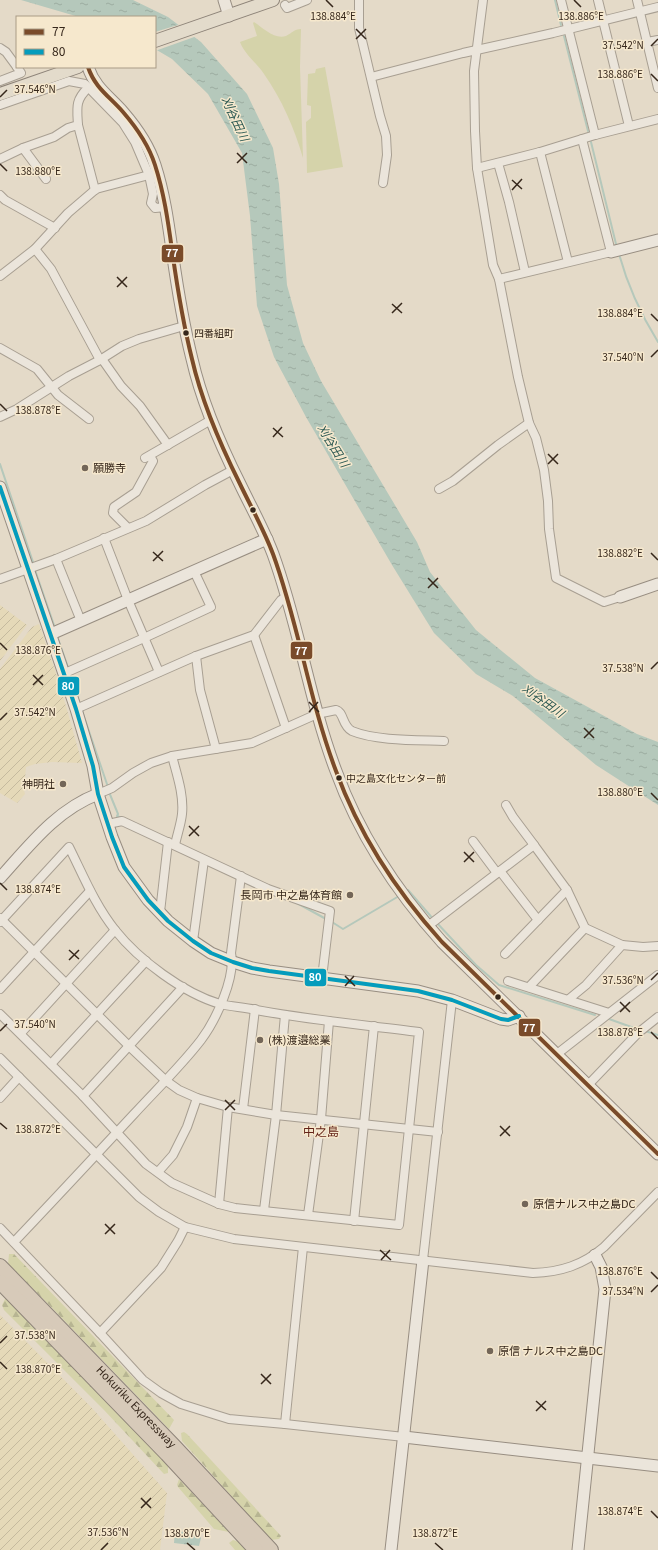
<svg xmlns="http://www.w3.org/2000/svg" width="658" height="1550" font-family="Georgia,'Noto Sans JP',serif">
<style>
.farmland{fill:url(#farmland-furrows)}
.grass{fill:#d5d3aa}
.forest{fill:url(#forest-firs)}
.water{fill:url(#water-ripples)}
.pier{fill:#e4dac8}
.lines{fill:none;stroke-linecap:round;stroke-linejoin:round}
.stream{stroke:#b5c8bb;stroke-width:2}
.street-casing{stroke:#a89f92;stroke-width:10}
.secondary-casing{stroke:#988e82;stroke-width:13}
.primary-casing{stroke:#8e8479;stroke-width:14}
.highway-casing{stroke:#8e8479;stroke-width:16}
.street{stroke:#ebe5db;stroke-width:8}
.secondary{stroke:#ebe5db;stroke-width:11}
.primary{stroke:#e3dbcb;stroke-width:12}
.highway{stroke:#d7cab9;stroke-width:14}
.bus-1-casing{stroke:#f6e8cd;stroke-width:7}
.bus-2-casing{stroke:#f6e8cd;stroke-width:7}
.bus-1{stroke:#7a4b2a;stroke-width:4}
.bus-2{stroke:#059cbc;stroke-width:4}
.ticks{fill:none;stroke:#36271b;stroke-width:1.5}
.bus-dot{fill:#36271b;stroke:#f6e8cd;stroke-width:1.5}
.poi-dot{fill:#736658;stroke:#f6e8cd;stroke-width:1.5}
.labels{text-anchor:middle;stroke-width:3;stroke-linejoin:round;paint-order:stroke}
.bus-label{font-size:10px;fill:#36271b;stroke:#f6e8cd;text-anchor:start}
.poi-label{font-size:11px;fill:#36271b;stroke:#f6e8cd;text-anchor:start}
.street-label{font-size:11px;fill:#36271b;stroke:#f6e8cd}
.water-label{font-size:12px;font-style:italic;fill:#295751;stroke:#f6e8cd}
.neighbourhood-label{font-size:12px;fill:#642419;stroke:#f6e8cd}
.ticks-label{font-size:10px;text-anchor:middle;fill:#36271b;stroke:#f6e8cd;stroke-width:3;stroke-linejoin:round;paint-order:stroke}
.line-badge{stroke:#f6e8cd;stroke-width:1.5}
.badge-label{font-size:11px;text-anchor:middle;font-weight:bold;fill:#fff}
</style>
<defs>
<pattern id="farmland-furrows" width="10" height="10" patternUnits="userSpaceOnUse"><rect width="10" height="10" fill="#e5d9b8"/><path d="M-1 1l2-2M0 10L10 0M9 11l2-2" fill="none" stroke="#c5ba9e"/></pattern>
<pattern id="forest-firs" width="22" height="20" patternUnits="userSpaceOnUse"><rect width="22" height="20" fill="#d5d3aa"/><path d="M5 1l3.5 6h-7zM16 11l3.5 6h-7z" fill="#b7b592"/></pattern>
<pattern id="water-ripples" width="26" height="14" patternUnits="userSpaceOnUse"><rect width="26" height="14" fill="#b5c8bb"/><path d="M2 4q2-2 4 0t4 0M15 11q2-2 4 0t4 0" fill="none" stroke="#9caca0"/></pattern>
</defs>
<rect width="100%" height="100%" fill="#e4dac8"/>
<!-- farmland -->
<g class="farmland">
<polygon points="0,605 27,625 0,661"/>
<polygon points="39,624 60,685 82,763 52,762 35,764 26,767 24,790 25,794 17,803 0,793 0,669 32,627"/>
<polygon points="0,1315 92,1408 167,1493 160,1550 0,1550"/>
</g>
<!-- grass -->
<g class="grass">
<path d="M254,22c9,6 21,18 32,14 6,-3 8,-7 15,-7l-1,38 3,91c-9,-31 -21,-58 -39,-84 -7,-11 -19,-19 -24,-32l17,-6 -4,-13z"/>
<polygon points="325,67 343,167 307,173 306,122 311,118 311,106 307,105 308,74 315,73 316,69"/>
</g>
<!-- forest -->
<g class="forest">
<polygon points="9,1254 14,1254 174,1420 169,1429 56,1312 8,1264"/>
<polygon points="7,1295 168,1464 168,1473 164,1474 104,1410 4,1310 2,1305"/>
<polygon points="184,1432 187,1434 281,1536 279,1539 271,1540 182,1441 181,1433"/>
<polygon points="179,1479 229,1532 214,1529 178,1487 177,1485"/>
<polygon points="233,1540 243,1543 250,1550 235,1550 229,1543"/>
</g>
<!-- water -->
<g class="water">
<polygon points="21,0 133,0 168,17 201,42 247,94 273,148 279,184 287,285 303,343 321,381 417,542 430,572 476,630 535,678 637,734 658,742 658,805 596,765 513,696 476,674 434,633 392,565 306,417 274,357 257,306 250,216 242,153 208,94 172,59 155,49 155,17 79,17"/>
<polygon points="175,1531 197,1533 201,1538 199,1546 174,1543"/>
</g>
<!-- pier -->
<polygon class="pier" points="181,24 197,36 155,51 155,32"/>
<g class="lines">
<!-- stream -->
<g class="stream">
<polyline points="555,0 561,25"/>
<polyline points="564,36 588,131"/>
<polyline points="591,142 616,244"/>
<path d="M619,254c9,33 21,59 39,88"/>
<polyline points="0,464 34,565"/>
<polyline points="35,570 55,628"/>
<polyline points="57,636 69,670"/>
<polyline points="70,674 77,696"/>
<polyline points="81,708 108,787"/>
<polyline points="109,792 118,814 117,816 122,818"/>
<polyline points="406,891 408,890 434,920"/>
<polyline points="295,902 326,919"/>
<polyline points="332,922 343,929 399,896"/>
<polyline points="437,923 476,965 499,985 595,1015"/>
<polyline points="609,1019 637,1029"/>
<polyline points="645,1031 658,1035"/>
</g>
<defs>
<g id="street">
<polyline points="359,0 359,28 380,116 386,136 387,155 383,183"/>
<polyline points="483,0 474,71 475,131 477,168 493,265 499,279 518,377 529,423 536,438 544,470 548,501 549,529 556,578 604,602 620,597"/>
<polyline points="561,0 595,135"/>
<polyline points="598,0 629,126"/>
<polyline points="637,0 658,88"/>
<polyline points="285,5 287,8 307,0"/>
<polyline points="647,42 658,40"/>
<polyline points="0,48 6,52 17,67"/>
<polyline points="371,77 463,53 553,33 658,7"/>
<polyline points="0,81 21,73 17,67"/>
<polyline points="0,105 69,81 85,84 123,123 135,142 149,175 153,194 151,203 155,208 166,207"/>
<polyline points="78,125 95,190"/>
<path d="M23,148l31,-11 14,-9 10,-3c-1,-17 -3,-25 10,-37"/>
<polyline points="540,152 568,262"/>
<polyline points="0,159 23,148 46,179"/>
<polyline points="498,163 509,202 525,272"/>
<polyline points="477,168 540,152 595,135 658,119"/>
<polyline points="0,195 5,200 55,228"/>
<polyline points="35,249 51,269 100,360"/>
<polyline points="0,276 35,249 68,213 96,189 149,175"/>
<polyline points="499,279 611,252 582,139"/>
<polyline points="0,348 37,369 58,395 89,419"/>
<polyline points="102,359 121,386 140,406 168,445"/>
<polyline points="0,417 17,409 69,376 100,360 122,346 139,339 184,326"/>
<polyline points="145,458 211,420"/>
<polyline points="439,489 453,481 498,445 529,423"/>
<polyline points="128,528 113,513 114,507 136,492 153,461 150,456"/>
<polyline points="104,538 128,600 159,672"/>
<polyline points="56,559 81,621"/>
<polyline points="0,579 56,559 146,521 205,485 233,470"/>
<polyline points="254,635 286,728"/>
<polyline points="196,656 200,690 216,749"/>
<polyline points="65,673 144,638 211,607 194,571"/>
<polyline points="76,709 196,656 254,635 281,600 287,596"/>
<path d="M172,756c5,19 12,39 10,58 -1,10 -5,21 -7,31"/>
<path d="M98,794l14,-6 21,-15 18,-10 21,-7 80,-13 65,-29 19,-4c8,2 6,16 16,21 24,10 66,9 92,10"/>
<polyline points="506,805 513,817 534,845"/>
<polyline points="108,824 122,821 268,889 330,911 322,978"/>
<polyline points="473,841 497,873"/>
<polyline points="500,871 538,920"/>
<polyline points="567,890 585,928 622,945"/>
<polyline points="160,912 168,842"/>
<polyline points="0,918 129,1046 165,1080 179,1090 197,1098 228,1107 276,1115 438,1132"/>
<path d="M0,922l69,-75c14,28 26,58 46,83 24,30 68,63 105,74 12,3 25,3 36,6 54,10 109,15 163,22l-20,193 -164,-17 -16,-4 -47,-21 -26,-19 -63,-68 -83,-82"/>
<polyline points="428,926 534,845 567,890 505,954"/>
<polyline points="193,941 204,860"/>
<polyline points="508,981 609,1013"/>
<polyline points="529,987 585,928"/>
<polyline points="0,989 90,891"/>
<polyline points="569,999 586,985 622,945 643,947 658,946"/>
<polyline points="21,1033 115,930"/>
<polyline points="557,1054 658,975"/>
<path d="M0,1058l139,139 20,15 26,15 49,12 299,34c28,-1 50,-8 71,-26l54,-55"/>
<polyline points="51,1064 146,961"/>
<polyline points="588,1085 638,1033 658,1017"/>
<polyline points="83,1096 183,987"/>
<polyline points="0,1098 19,1077"/>
<polyline points="243,1109 255,1009"/>
<polyline points="158,1172 173,1155 187,1127 197,1098"/>
<polyline points="219,1204 228,1107"/>
<polyline points="264,1210 276,1115 285,1015"/>
<polyline points="308,1215 321,1119 329,1021"/>
<polyline points="354,1221 374,1026"/>
<polyline points="0,1228 100,1333 143,1380 161,1393 181,1404 229,1419 285,1424 404,1437"/>
<path d="M14,1242c40,-42 80,-85 120,-128 22,-24 47,-48 67,-74 15,-20 35,-63 30,-87l10,-77"/>
<polyline points="423,1260 452,1000"/>
<polyline points="100,1333 161,1268 178,1241 185,1227"/>
<polyline points="285,1424 303,1247"/>
</g>
<g id="secondary">
<polyline points="224,0 229,16"/>
<path d="M88,67c7,21 21,29 35,45 13,15 26,34 32,53 9,28 13,56 17,85 5,36 11,73 20,109 10,44 28,85 48,125 11,23 24,46 33,70 26,71 36,146 63,217 23,63 61,121 106,171l216,212"/>
<polyline points="611,252 658,240"/>
<polyline points="0,487 76,709 93,766 98,794 112,837 124,867 148,900 168,921 193,941 211,953 233,962 252,968 269,971 418,991 452,1000 501,1019 508,1020 519,1016"/>
<polyline points="620,597 658,584"/>
<polyline points="51,634 267,539"/>
<path d="M0,878c29,-32 56,-68 98,-84"/>
<polyline points="404,1437 658,1466"/>
<polyline points="391,1550 423,1260"/>
<polyline points="578,1550 605,1289 601,1267 595,1255"/>
</g>
<g id="primary">
<polyline points="155,41 273,0"/>
<polyline points="0,94 78,67"/>
</g>
<g id="highway">
<path id="s1" d="M0,1266l174,180 97,104"/>
<polyline points="0,1282 167,1454 256,1550"/>
</g>
</defs>
<!-- street casing -->
<use href="#street" class="street-casing"/>
<!-- secondary casing -->
<use href="#secondary" class="secondary-casing"/>
<!-- primary casing -->
<use href="#primary" class="primary-casing"/>
<!-- highway casing -->
<use href="#highway" class="highway-casing"/>
<!-- street -->
<use href="#street" class="street"/>
<!-- secondary -->
<use href="#secondary" class="secondary"/>
<!-- primary -->
<use href="#primary" class="primary"/>
<!-- highway -->
<use href="#highway" class="highway"/>
<defs>
<path id="bus-1" d="M88,67c7,21 21,29 35,45 13,15 26,34 32,53 9,28 13,56 17,85 5,36 11,73 20,109 10,44 28,85 48,125 11,23 24,46 33,70 26,71 36,146 63,217 23,63 61,121 106,171l216,212"/>
<polyline id="bus-2" points="0,487 76,709 93,766 98,794 112,837 124,867 148,900 168,921 193,941 211,953 233,962 252,968 269,971 418,991 452,1000 501,1019 508,1020 519,1016"/>
</defs>
<!-- bus-1 casing -->
<use href="#bus-1" class="bus-1-casing"/>
<!-- bus-2 casing -->
<use href="#bus-2" class="bus-2-casing"/>
<!-- bus-1 -->
<use href="#bus-1" class="bus-1"/>
<!-- bus-2 -->
<use href="#bus-2" class="bus-2"/>
</g>
<!-- ticks -->
<path class="ticks" d="M326,0l7,7M574,0l7,7M356,29l10,10M356,39l10,-10M651,46l7,-7M651,74l7,7M0,97l7,-7M237,153l10,10M237,163l10,-10M0,164l7,7M512,180l10,9M512,190l10,-11M117,277l10,10M117,287l10,-10M392,304l10,9M392,313l10,-10M651,314l7,7M651,357l7,-7M0,404l7,7M273,428l10,9M273,437l9,-10M548,454l10,10M548,464l10,-10M153,552l10,9M651,553l7,7M153,561l10,-10M428,578l10,10M428,588l10,-10M0,643l7,7M651,669l7,-7M33,675l10,10M33,685l10,-10M309,702l10,10M309,712l9,-10M0,720l7,-7M584,728l10,10M584,738l10,-10M651,793l7,7M189,826l10,10M189,836l10,-10M464,852l10,10M464,862l10,-10M0,883l7,7M69,950l10,9M69,960l10,-10M345,976l10,10M651,980l7,-7M345,986l9,-10M620,1002l10,10M620,1012l10,-10M0,1031l7,-7M651,1032l7,7M225,1100l10,10M225,1110l10,-10M0,1123l7,6M500,1126l10,10M500,1136l10,-10M105,1224l10,10M105,1234l10,-10M380,1250l11,10M381,1260l9,-10M651,1272l7,7M651,1292l7,-7M0,1343l7,-7M0,1362l7,7M261,1374l10,10M261,1384l10,-10M536,1401l10,9M536,1411l10,-10M141,1498l10,10M141,1508l10,-10M651,1511l7,7M187,1543l8,7M435,1543l8,7M101,1550l7,-7"/>
<!-- markers -->
<g class="bus-dot">
<circle cx="186" cy="333" r="3.5"/>
<circle cx="253" cy="510" r="3.5"/>
<circle cx="339" cy="778" r="3.5"/>
<circle cx="498" cy="997" r="3.5"/>
</g>
<g class="poi-dot">
<circle cx="85" cy="468" r="4"/>
<circle cx="63" cy="784" r="4"/>
<circle cx="350" cy="895" r="4"/>
<circle cx="260" cy="1040" r="4"/>
<circle cx="525" cy="1204" r="4"/>
<circle cx="490" cy="1351" r="4"/>
</g>
<g class="labels">
<!-- bus labels -->
<g class="bus-label">
<text x="194" y="337">四番組町</text>
<text x="346" y="782">中之島文化センター前</text>
</g>
<!-- poi labels -->
<g class="poi-label">
<text x="93" y="472">願勝寺</text>
<text x="55" y="788" text-anchor="end">神明社</text>
<text x="342" y="899" text-anchor="end">長岡市 中之島体育館</text>
<text x="268" y="1044">(株)渡邉総業</text>
<text x="533" y="1208">原信ナルス中之島DC</text>
<text x="498" y="1355">原信 ナルス中之島DC</text>
</g>
<!-- street labels -->
<g class="street-label">
<text dy="4" stroke="none"><textPath href="#s1" startOffset="196">Hokuriku Expressway</textPath></text>
</g>
<!-- water labels -->
<g class="water-label">
<text transform="translate(235 119) rotate(65)" y="4">刈谷田川</text>
<text transform="translate(333 446) rotate(58)" y="4">刈谷田川</text>
<text transform="translate(543 701) rotate(35)" y="4">刈谷田川</text>
</g>
<!-- neighbourhood labels -->
<g class="neighbourhood-label">
<text x="321" y="1136">中之島</text>
</g>
</g>
<g class="ticks-label">
<text x="333" y="20">138.884°E</text>
<text x="581" y="20">138.886°E</text>
<text x="623" y="49">37.542°N</text>
<text x="620" y="78">138.886°E</text>
<text x="35" y="93">37.546°N</text>
<text x="38" y="175">138.880°E</text>
<text x="620" y="317">138.884°E</text>
<text x="623" y="361">37.540°N</text>
<text x="38" y="414">138.878°E</text>
<text x="620" y="557">138.882°E</text>
<text x="38" y="654">138.876°E</text>
<text x="623" y="672">37.538°N</text>
<text x="35" y="716">37.542°N</text>
<text x="620" y="796">138.880°E</text>
<text x="38" y="893">138.874°E</text>
<text x="623" y="984">37.536°N</text>
<text x="35" y="1028">37.540°N</text>
<text x="620" y="1036">138.878°E</text>
<text x="38" y="1133">138.872°E</text>
<text x="620" y="1275">138.876°E</text>
<text x="623" y="1295">37.534°N</text>
<text x="35" y="1339">37.538°N</text>
<text x="38" y="1373">138.870°E</text>
<text x="620" y="1515">138.874°E</text>
<text x="108" y="1536">37.536°N</text>
<text x="187" y="1537">138.870°E</text>
<text x="435" y="1537">138.872°E</text>
</g>
<g class="line-badge">
<rect x="161" y="244" width="23" height="19" rx="4" fill="#7a4b2a"/>
<rect x="290" y="641" width="23" height="19" rx="4" fill="#7a4b2a"/>
<rect x="57" y="676" width="23" height="20" rx="4" fill="#059cbc"/>
<rect x="304" y="968" width="23" height="19" rx="4" fill="#059cbc"/>
<rect x="518" y="1018" width="23" height="19" rx="4" fill="#7a4b2a"/>
</g>
<g class="badge-label">
<text x="172" y="257">77</text>
<text x="301" y="655">77</text>
<text x="68" y="690">80</text>
<text x="315" y="981">80</text>
<text x="529" y="1032">77</text>
</g>
<!-- legend -->
<rect x="16" y="16" width="140" height="52" fill="#f6e8cd" stroke="#a99b86"/>
<rect x="24" y="29" width="20" height="6" fill="#7a4b2a" stroke="#a99b86"/>
<text x="52" y="36" font-size="12" fill="#36271b">77</text>
<rect x="24" y="49" width="20" height="6" fill="#059cbc" stroke="#a99b86"/>
<text x="52" y="56" font-size="12" fill="#36271b">80</text>
</svg>
